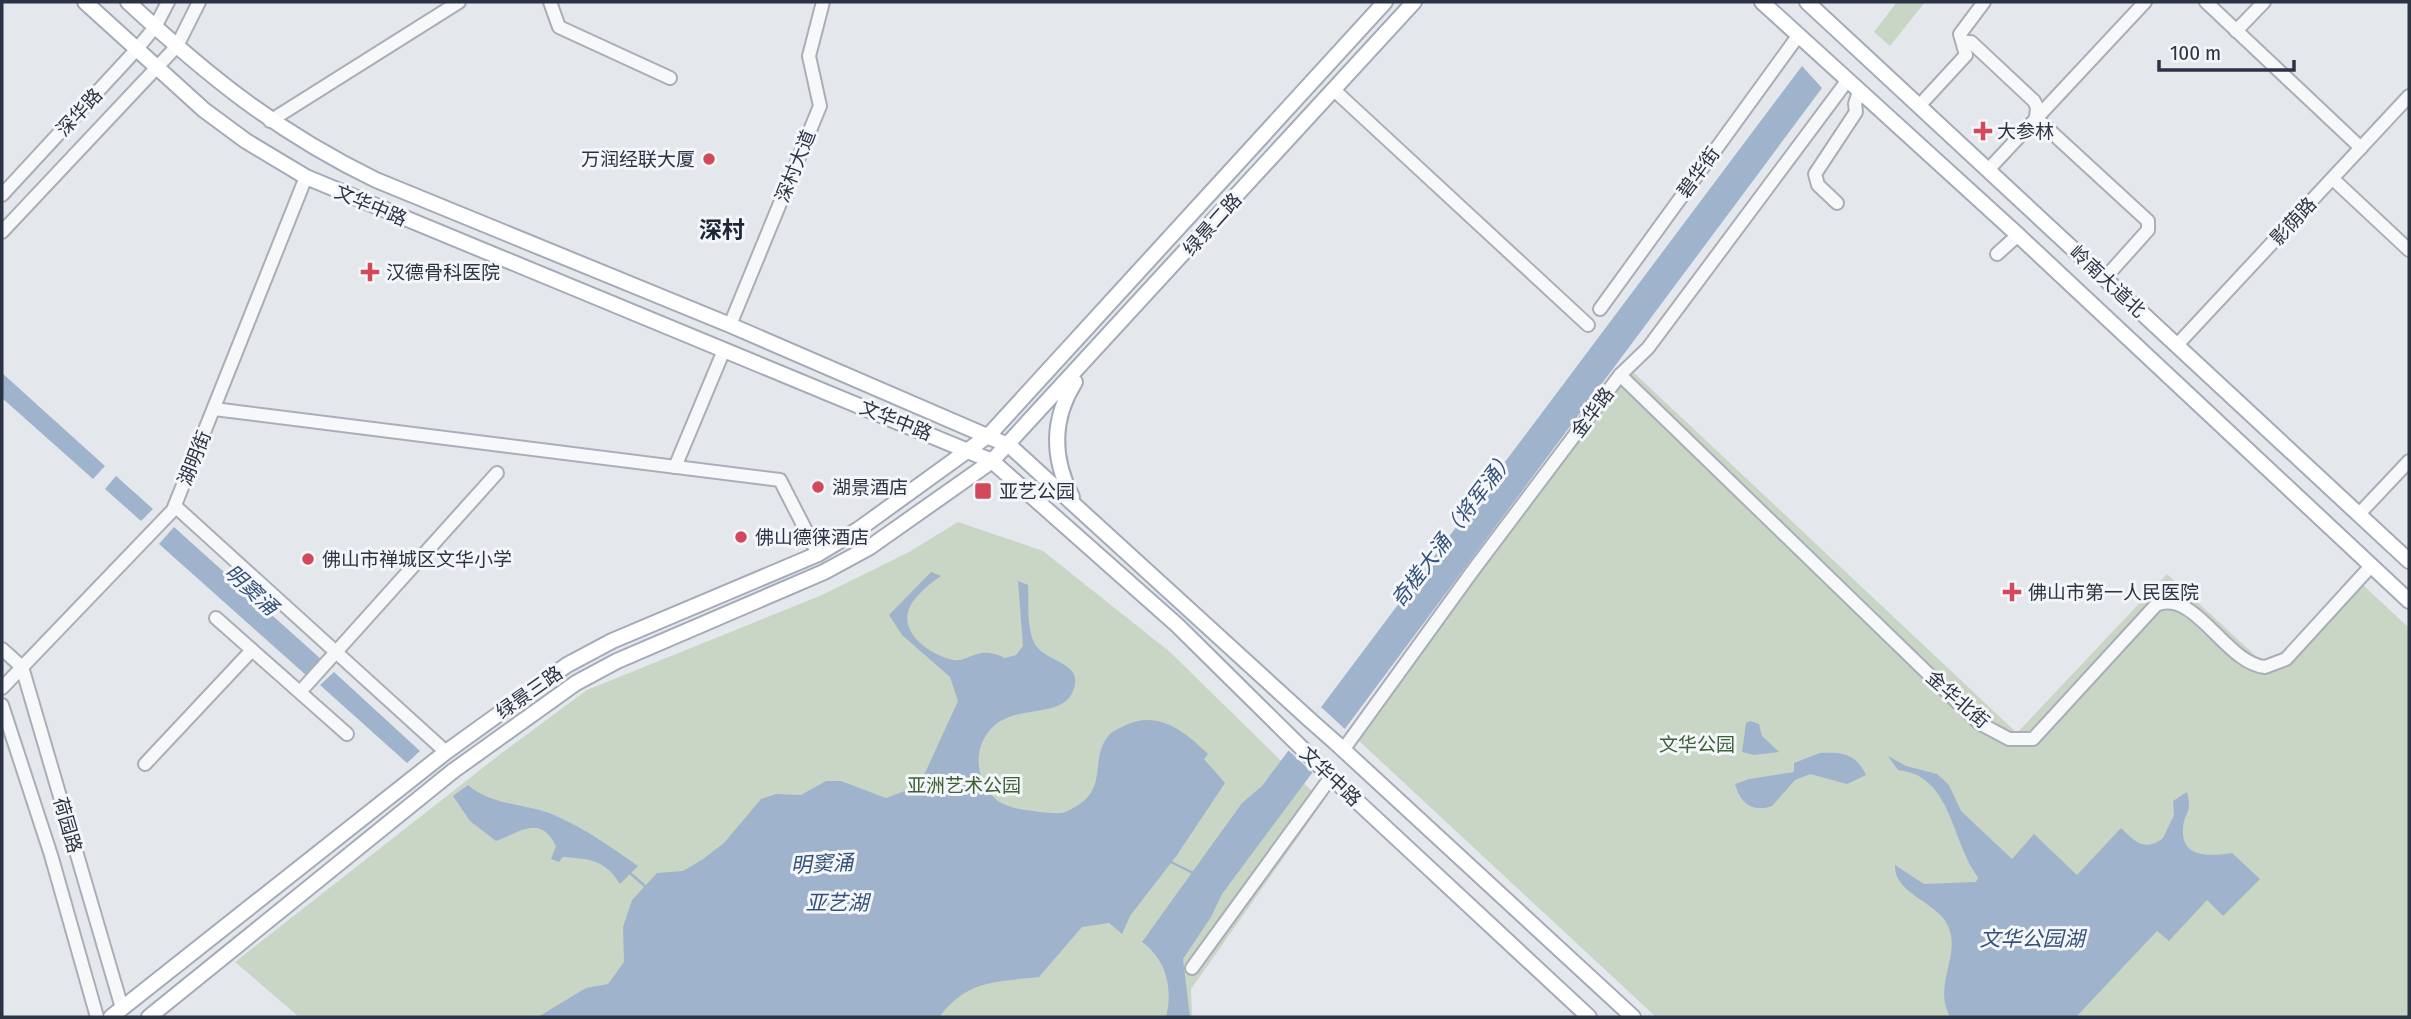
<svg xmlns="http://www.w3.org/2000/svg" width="2411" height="1019" font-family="'Fira Sans Condensed','Noto Sans SC',sans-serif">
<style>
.green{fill:#c9d6c5}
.water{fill:#9fb4cc}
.pier{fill:#e4e7ec}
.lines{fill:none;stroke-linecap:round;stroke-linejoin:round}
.stream{stroke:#9fb4cc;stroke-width:2.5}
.minor-casing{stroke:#a9aeb7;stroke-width:16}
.major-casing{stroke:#a3abb8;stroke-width:18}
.minor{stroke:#f7f8fa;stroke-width:12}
.major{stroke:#fff;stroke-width:14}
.major-bridge-casing{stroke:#a3abb8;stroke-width:18;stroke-linecap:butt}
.major-bridge{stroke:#fff;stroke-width:14}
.poi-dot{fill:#d1495b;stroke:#f4f6f9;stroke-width:2.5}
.labels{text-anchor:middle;stroke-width:6;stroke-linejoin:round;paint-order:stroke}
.street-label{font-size:19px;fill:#2b3445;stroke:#f4f6f9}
.poi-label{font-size:19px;fill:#2b3445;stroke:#f4f6f9;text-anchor:start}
.park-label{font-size:19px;fill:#3f6138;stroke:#f4f6f9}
.water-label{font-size:21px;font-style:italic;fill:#34527a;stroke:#f4f6f9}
.quarter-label{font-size:23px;font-weight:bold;fill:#1d2536;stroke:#f4f6f9}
</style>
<rect width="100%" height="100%" fill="#e4e7ec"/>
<!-- green -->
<g class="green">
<polygon points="1897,2 1925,2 1890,46 1874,32"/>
<polygon points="1630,369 2017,733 2167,574 2273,672 2285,666 2362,584 2409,628 2409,1017 1656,1017 1358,740"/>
<polygon points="958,522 1043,551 1170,652 1323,802 1191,989 1192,1017 299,1017 235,962 503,752 587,690 822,595 909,552"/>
</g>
<!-- water -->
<g class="water">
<path d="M1802,66l20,22 -600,806 -11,23 -28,42 7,58h-24c7,-28 1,-57 -24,-75l100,-139 20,-17z"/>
<polygon points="2,373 105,466 93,479 2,398"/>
<polygon points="116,476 153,509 141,521 105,489"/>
<polygon points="174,527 322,660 307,676 159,544"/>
<path d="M931,572l10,4c-12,8 -29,22 -33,36 -6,24 25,44 45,48 16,3 24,-16 52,-2l11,-3 7,-9 -5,-65 10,4c1,17 -2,48 9,62 11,15 48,16 36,44 -13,31 -63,9 -86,43 -15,21 -9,51 11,67 12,8 27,9 41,11 8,0 18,3 26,0 49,-20 21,-52 45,-78 3,-3 10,-6 14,-8 34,-17 61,6 84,28l-4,5 21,24 -48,72 -47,61 -8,18 -13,-11 -27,4 -43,50c-44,5 -72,3 -100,40h-401l48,-29 22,-4 16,-22 -1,-35 9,-27 25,-27 26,-2 20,-12 21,-16 37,-44 15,-5 25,1 25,-14h15l45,17 24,-9 15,-16 33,-72 -8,-24 -48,-42 -13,-20z"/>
<polygon points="334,672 420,751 407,763 320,685"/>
<polygon points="1750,721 1759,724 1762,736 1779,752 1754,755 1742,752 1746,723"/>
<path d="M1820,753c23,-1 35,0 46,22l-19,9 -37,-10 -15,6 -23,26c-20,7 -32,-3 -37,-22l14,-5 45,-7v-9z"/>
<path d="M1888,756l18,10 31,8 12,11 12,26 51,48 22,-25 43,41 44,-47c14,14 24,24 42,10l11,-23 -1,-14 14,-9c6,23 -3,18 -4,37 -2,30 29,27 49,24l28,26 -37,37 -16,-16 -38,41 -12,-10 -81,86h-126c-18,-34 13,-63 -3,-93 -11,-22 -54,-31 -52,-59l29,19 52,-2 2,-5c-27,-35 -26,-102 -80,-107z"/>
<path d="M468,785c24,21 57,18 86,30 30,13 57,32 84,51l-18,18c-15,-24 -29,-25 -57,-27l-4,5 -8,-3 5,-13c-16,-32 -35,-14 -60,-5l-26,-20 -17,-25z"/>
</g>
<!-- pier -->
<polygon class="pier" points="1321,707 1346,730 1313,773 1288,750"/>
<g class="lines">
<!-- stream -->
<g class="stream">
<polyline points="1169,861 1195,874"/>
<polyline points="630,873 646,887"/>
</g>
<defs>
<g id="minor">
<polyline points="550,2 559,27 670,78"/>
<polyline points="2206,2 2361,148"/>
<polyline points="2236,31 2264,2"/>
<polyline points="1964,42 1971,42 2034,101 2037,107 2036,118"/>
<polyline points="1334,90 1588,325"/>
<polyline points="1919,106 1966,55 1960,34 1984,2"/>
<polyline points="2036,118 2148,221 2148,230 2105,278"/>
<polyline points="270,121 459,2"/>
<polyline points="1988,170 2145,2"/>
<polyline points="2333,179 2409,250"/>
<polyline points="2,195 136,50 155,27 168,2"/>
<polyline points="1837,203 1818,185 1815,174 1856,112 1855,104 1859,91"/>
<polyline points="2,232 177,46 199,2"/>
<polyline points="1997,254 2018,235"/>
<polyline points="1600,309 1798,36"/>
<polyline points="730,325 820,106 809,56 823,2"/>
<polyline points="2177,345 2409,96"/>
<path d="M1620,375l359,348 30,16h24l123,-134c39,-17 70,59 109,62l21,-8 85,-93"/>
<polyline points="214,409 780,480 818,554"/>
<polyline points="675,467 724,350"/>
<polyline points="175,506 446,752"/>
<polyline points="2359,514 2409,461"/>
<polyline points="216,618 347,734"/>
<polyline points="2,649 22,667 122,1008"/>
<polyline points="2,688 173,510 306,177"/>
<polyline points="300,692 497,473"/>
<polyline points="2,705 51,855 97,1017"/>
<polyline points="1343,750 1474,569 1620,375 1648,348 1847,81"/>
<polyline points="145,764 252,650"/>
<polyline points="1192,968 1331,777"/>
</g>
<g id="major">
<polyline points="85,2 204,110 246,141 306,177 992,461 1177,625 1331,777 1589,1017"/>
<path d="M128,2c80,74 149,130 248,178l354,145 280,121 300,274"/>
<polyline points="1762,2 2018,235 2409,601"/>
<polyline points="1807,2 2409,561"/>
<path d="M1072,497c-20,-39 -21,-77 3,-115"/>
<polyline points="1336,743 1633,1017"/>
<polyline points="111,1017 446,752 567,665 612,641 818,554 859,529 989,435 1385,2"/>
<polyline points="149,1017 453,771 576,683 617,661 824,572 870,547 992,461 1414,2"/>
</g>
</defs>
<!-- minor casing -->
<use href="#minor" class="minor-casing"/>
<!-- major casing -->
<use href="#major" class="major-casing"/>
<!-- minor -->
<use href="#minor" class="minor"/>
<!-- major -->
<use href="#major" class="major"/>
<defs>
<polyline id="major-bridge" points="1310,720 1336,743"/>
</defs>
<!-- major-bridge casing -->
<use href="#major-bridge" class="major-bridge-casing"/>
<!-- major-bridge -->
<use href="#major-bridge" class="major-bridge"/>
</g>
<!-- markers -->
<g class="poi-dot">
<path d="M1979.5 120.5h7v7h7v7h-7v7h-7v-7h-7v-7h7z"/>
<circle cx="709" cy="159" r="7"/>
<path d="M366.5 261.5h7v7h7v7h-7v7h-7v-7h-7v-7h7z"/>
<circle cx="818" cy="487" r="7"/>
<rect x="974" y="482" width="18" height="18" rx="3.5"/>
<circle cx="741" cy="537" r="7"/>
<circle cx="308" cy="559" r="7"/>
<path d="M2008.5 581.5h7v7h7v7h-7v7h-7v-7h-7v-7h7z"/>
</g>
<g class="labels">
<!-- street labels -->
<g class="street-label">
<text transform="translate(79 112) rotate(-47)" y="7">深华路</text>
<text transform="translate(795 166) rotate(-68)" y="7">深村大道</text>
<text transform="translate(1698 172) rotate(-54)" y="7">碧华街</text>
<text transform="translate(371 205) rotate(23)" y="7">文华中路</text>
<text transform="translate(2293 221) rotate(-47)" y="7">影荫路</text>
<text transform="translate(1212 224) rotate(-48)" y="7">绿景二路</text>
<text transform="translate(2108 281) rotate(43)" y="7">岭南大道北</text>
<text transform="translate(1592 412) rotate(-53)" y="7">金华路</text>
<text transform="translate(896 420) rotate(22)" y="7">文华中路</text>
<text transform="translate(194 458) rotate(-68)" y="7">湖明街</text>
<text transform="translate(529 692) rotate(-35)" y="7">绿景三路</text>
<text transform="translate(1958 699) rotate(41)" y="7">金华北街</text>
<text transform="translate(1331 776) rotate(44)" y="7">文华中路</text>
<text transform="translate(68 825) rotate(74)" y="7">荷园路</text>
</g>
<!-- poi labels -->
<g class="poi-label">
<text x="1997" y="138">大参林</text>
<text x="695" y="166" text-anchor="end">万润经联大厦</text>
<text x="386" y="279">汉德骨科医院</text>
<text x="832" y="494">湖景酒店</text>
<text x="999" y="498">亚艺公园</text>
<text x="755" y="544">佛山德徕酒店</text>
<text x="322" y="566">佛山市禅城区文华小学</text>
<text x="2028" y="599">佛山市第一人民医院</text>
</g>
<!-- park labels -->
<g class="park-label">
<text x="1697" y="751">文华公园</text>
<text x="964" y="792">亚洲艺术公园</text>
</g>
<!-- water labels -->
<g class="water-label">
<text transform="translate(1453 529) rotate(-53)" y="7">奇槎大涌（将军涌）</text>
<text transform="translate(251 590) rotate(42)" y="7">明窦涌</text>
<text transform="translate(822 864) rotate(-3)" y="7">明窦涌</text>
<text x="837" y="910">亚艺湖</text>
<text x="2032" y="946">文华公园湖</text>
</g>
<!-- quarter labels -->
<g class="quarter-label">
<text x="722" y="238">深村</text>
</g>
</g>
<!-- border -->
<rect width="2411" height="1019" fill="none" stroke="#2b3445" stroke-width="7"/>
<!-- scale -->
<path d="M2159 60v10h135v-10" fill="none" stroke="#2b3445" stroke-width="3.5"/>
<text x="2170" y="60" font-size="21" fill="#2b3445" stroke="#f4f6f9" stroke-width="5" paint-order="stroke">100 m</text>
</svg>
